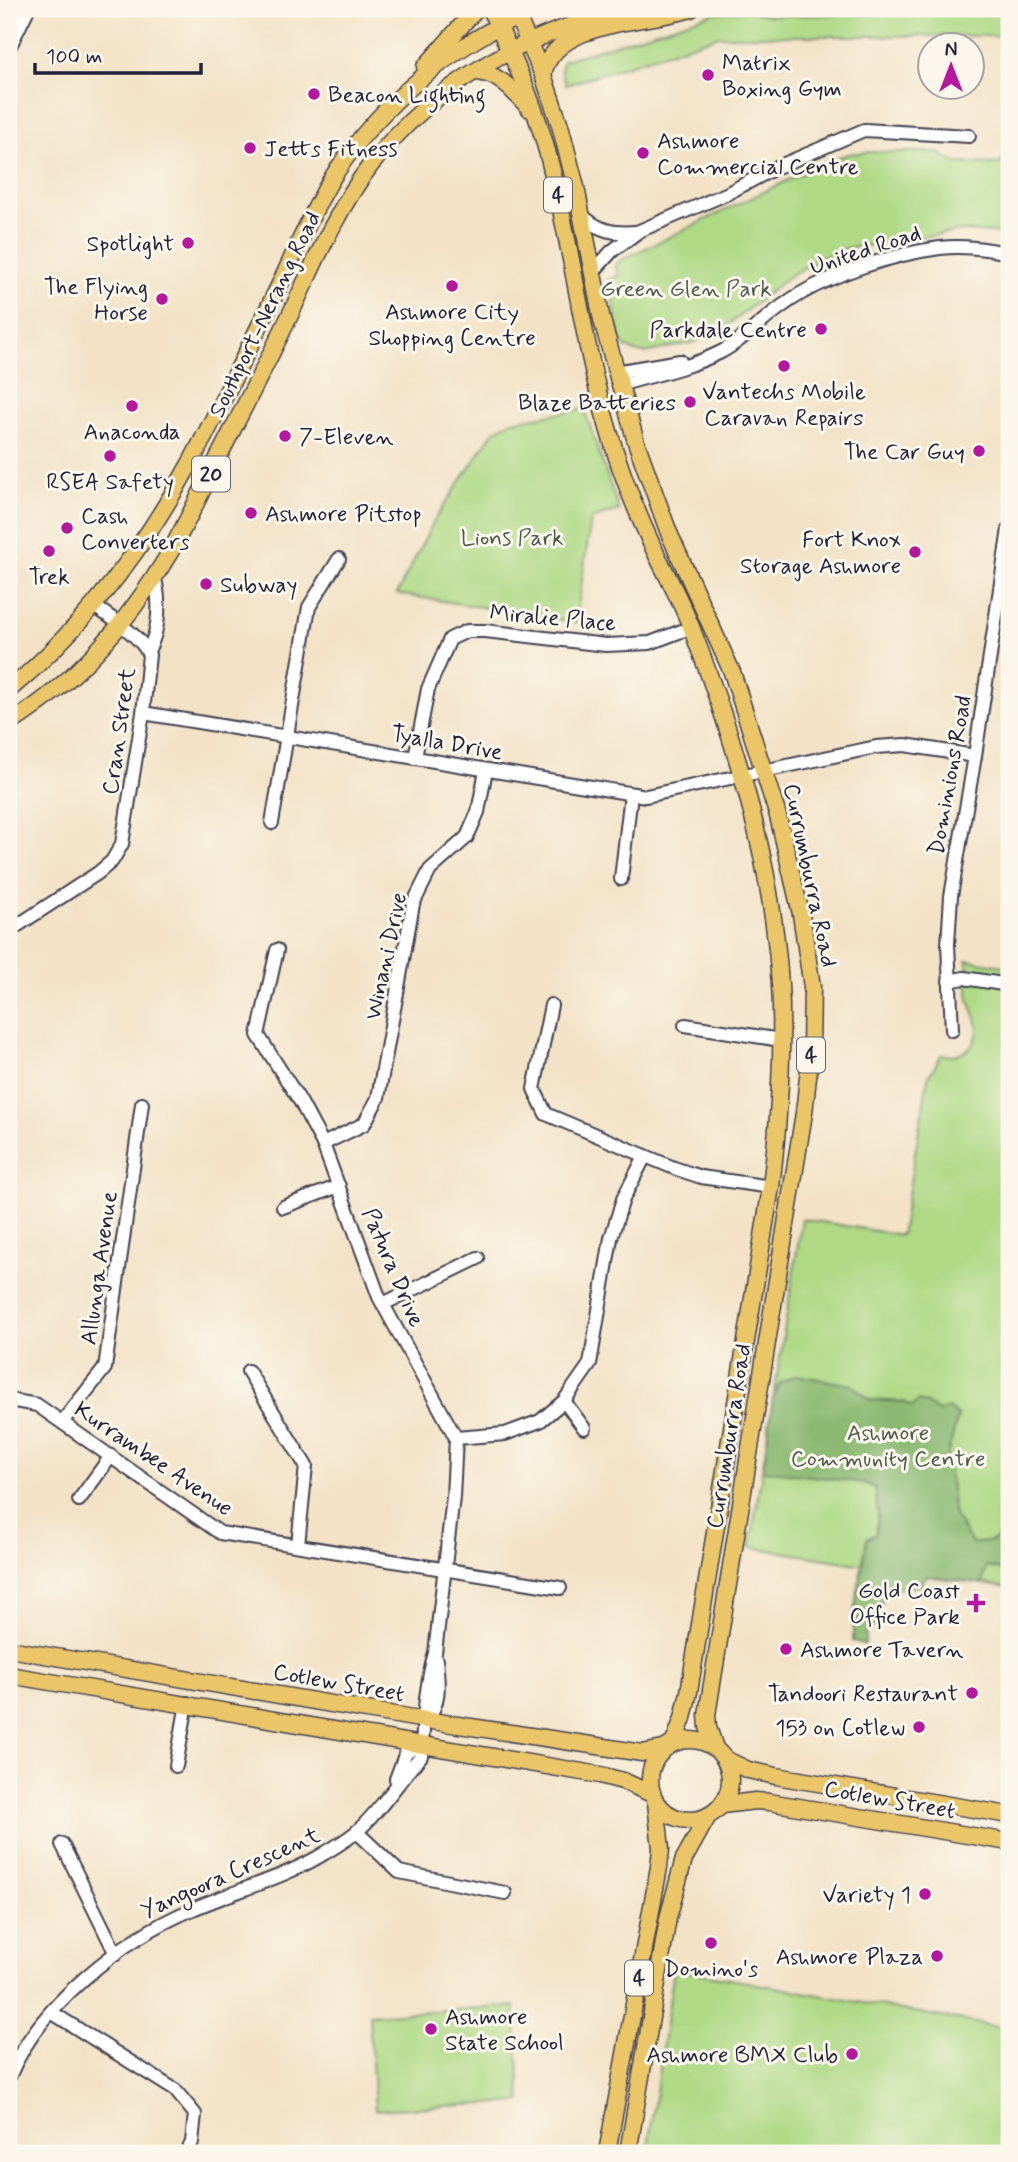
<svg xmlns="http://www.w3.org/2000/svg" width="1018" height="2162" font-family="Mynerve,sans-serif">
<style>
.green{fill:#afd985;stroke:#687e60;stroke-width:2}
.forest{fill:#8bb972;stroke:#566e56;stroke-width:2}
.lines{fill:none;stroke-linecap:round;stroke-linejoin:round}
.minor-casing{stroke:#413f50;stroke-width:16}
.major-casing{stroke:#413f50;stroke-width:19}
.minor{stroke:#fff;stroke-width:12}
.major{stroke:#ebc669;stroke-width:16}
.poi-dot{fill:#b5179e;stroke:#fbf7ec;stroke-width:2.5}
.labels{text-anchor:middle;stroke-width:6;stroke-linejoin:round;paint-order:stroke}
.shield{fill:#fbf7ec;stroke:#636270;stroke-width:2}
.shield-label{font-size:21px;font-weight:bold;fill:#22223b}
.poi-label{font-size:23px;fill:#22223b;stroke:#fbf7ec;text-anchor:end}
.street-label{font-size:23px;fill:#22223b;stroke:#fbf7ec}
.park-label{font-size:23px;fill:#4c5951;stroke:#fbf7ec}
</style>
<rect width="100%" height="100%" fill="#fbf7ec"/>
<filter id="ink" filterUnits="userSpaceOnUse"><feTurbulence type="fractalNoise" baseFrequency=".0143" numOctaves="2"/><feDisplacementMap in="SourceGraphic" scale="14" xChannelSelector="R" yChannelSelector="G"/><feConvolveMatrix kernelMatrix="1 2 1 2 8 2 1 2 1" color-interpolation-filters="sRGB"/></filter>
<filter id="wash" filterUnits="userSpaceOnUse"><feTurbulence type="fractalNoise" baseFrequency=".00686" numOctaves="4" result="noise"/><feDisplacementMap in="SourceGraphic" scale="28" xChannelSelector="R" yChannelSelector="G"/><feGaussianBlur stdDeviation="1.57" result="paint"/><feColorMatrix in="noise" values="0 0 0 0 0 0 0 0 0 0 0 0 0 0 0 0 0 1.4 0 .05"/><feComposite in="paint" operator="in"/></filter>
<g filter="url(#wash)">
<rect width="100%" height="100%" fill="#f3e2c6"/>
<!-- green -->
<g class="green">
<polygon points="746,11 771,16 1009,12 1009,36 718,36 566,85 561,71 563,61 568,59 714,13"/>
<polygon points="869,152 937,152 956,163 1001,164 1001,160 1009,160 1009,234 962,231 838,250 792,274 731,323 712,335 691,343 645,353 635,352 625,347 620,336 609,279 619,276 615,265 621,260 826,162 848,154"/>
<polygon points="584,409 619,510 591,519 576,622 397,594 434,521 494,431 512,421"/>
<path d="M967,960l42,7v621l-259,-41 52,-328 99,16 27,-157 13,-23c16,2 35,-4 37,-24 1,-11 -7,-22 -9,-32 -2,-13 -1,-27 -2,-39z"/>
<polygon points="674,1969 1009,2029 1009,2153 647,2153"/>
<polygon points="515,2006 521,2102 375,2110 369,2015"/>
</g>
<!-- forest -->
<path class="forest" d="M796,1375l56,10 18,15 34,2 8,5 6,-6 8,2 13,9 9,-4 10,8 -11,40 7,59 18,28c23,0 24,-3 37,-19v47l-23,-4 -4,17 -56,-8 -6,10 -25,3 -12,6 -7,31 -10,6 -1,13 -12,-4v-23l14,-80 8,-3 3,-20 -3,-27 -11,-5 -101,-13 10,-72 7,-15z"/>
</g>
<g filter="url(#ink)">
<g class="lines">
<defs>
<g id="minor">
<polyline points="9,16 12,9"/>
<polyline points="9,48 28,9"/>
<path d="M582,215c16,16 32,19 54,17"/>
<polyline points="592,273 612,251 639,231 726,194 775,168 864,130 969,136"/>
<polyline points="615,372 680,361"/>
<path d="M619,385c34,-10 70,-17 102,-33 24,-13 42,-33 64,-48 38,-28 108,-50 155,-56 23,-3 47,1 69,5"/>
<path d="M148,651c12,-22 13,-51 6,-75"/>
<polyline points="143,713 646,796 876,747 905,745 975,756"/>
<polyline points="415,758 428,689 450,639 467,631 485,631 606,645 650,643 692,627"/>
<polyline points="272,823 309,607 339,559"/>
<polyline points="621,879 631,794"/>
<path d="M9,931l89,-58 14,-12 10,-17 21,-131 6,-58c-7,-18 -39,-38 -55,-49"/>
<polyline points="949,981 964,978 1009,985"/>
<polyline points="551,1005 534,1089 546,1114 674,1168 701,1177 771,1187"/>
<polyline points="685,1025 781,1040"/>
<polyline points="952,1030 948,944 951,896 975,756 1009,529"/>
<polyline points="323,1144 364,1124 378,1098 413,904 430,870 467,837 478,812 486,770"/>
<polyline points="283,1207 339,1186"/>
<polyline points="383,1304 478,1258"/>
<polyline points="248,1371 306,1466 298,1545"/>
<polyline points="9,1400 37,1405 220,1533 560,1588"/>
<polyline points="564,1401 584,1428"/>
<polyline points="62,1422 105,1368 142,1104"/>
<polyline points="456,1438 505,1434 540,1421 564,1401 590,1364 611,1238 623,1199 645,1156"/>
<polyline points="79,1500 111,1456"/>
<path d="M425,1720c17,-15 13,-40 11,-60"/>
<polyline points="176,1766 187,1703"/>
<polyline points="396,1779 406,1752 420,1744"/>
<polyline points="357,1832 399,1872 505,1893"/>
<polyline points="62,1844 116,1954"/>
<polyline points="51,2012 175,2090 195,2114 192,2142 187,2153"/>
<path d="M9,2077c30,-72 113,-138 184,-168 41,-18 94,-32 132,-56 10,-6 21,-13 30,-20 22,-18 46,-55 66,-77 3,-35 4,-69 14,-103l18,-156 3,-59 -77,-141 -56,-153 -23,-43 -42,-66 19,-85"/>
</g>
<g id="major">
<path d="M490,9c22,45 44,93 57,142 25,92 34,186 61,277 11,39 26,78 43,115 14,30 31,59 42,89 44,114 79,230 87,352 4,67 -1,136 -9,203l-82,505 -6,26 -9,24"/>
<polyline points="514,9 543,75 560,125 576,187 602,320 636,442 669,533 732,672 778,816 801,914 812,987 811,1051 804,1113 707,1715 708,1727 715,1748"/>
<polyline points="425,67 476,9"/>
<path d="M474,72c25,0 40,20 56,37"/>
<path d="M543,75c10,-56 107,-52 148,-66"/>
<path d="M9,690c76,-64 136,-143 183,-230 31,-58 59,-117 88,-176 17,-36 33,-75 54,-109 47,-73 122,-133 201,-166"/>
<path d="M9,724c67,-42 121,-104 161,-172 17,-29 31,-60 46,-90 25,-49 50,-97 74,-147 24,-51 46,-104 80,-149 64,-83 161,-137 263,-157"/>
<polyline points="9,1649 425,1720 598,1746 642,1753 663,1749"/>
<polyline points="9,1675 600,1775 623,1781 652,1794"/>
<circle cx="690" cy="1780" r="40"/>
<polyline points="725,1759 748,1770 776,1776 1009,1815"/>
<polyline points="722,1805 755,1801 769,1802 1009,1842"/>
<polyline points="607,2153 659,1867 661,1849 656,1803"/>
<polyline points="628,2153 668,1918 684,1859 708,1816"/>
</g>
</defs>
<!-- minor casing -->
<use href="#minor" class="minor-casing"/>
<!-- major casing -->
<use href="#major" class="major-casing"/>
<!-- minor -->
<use href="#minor" class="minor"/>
<!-- major -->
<use href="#major" class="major"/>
</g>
</g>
<!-- markers -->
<g class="poi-dot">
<circle cx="708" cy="75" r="7"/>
<circle cx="314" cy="94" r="7"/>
<circle cx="250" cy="148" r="7"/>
<circle cx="643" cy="153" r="7"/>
<circle cx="188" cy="243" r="7"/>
<circle cx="452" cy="286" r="7"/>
<circle cx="162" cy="299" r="7"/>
<circle cx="821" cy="329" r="7"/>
<circle cx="784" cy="366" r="7"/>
<circle cx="690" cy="402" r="7"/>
<circle cx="132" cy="406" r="7"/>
<circle cx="285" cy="436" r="7"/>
<circle cx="979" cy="451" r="7"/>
<circle cx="110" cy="456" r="7"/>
<circle cx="251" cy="513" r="7"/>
<circle cx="67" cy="528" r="7"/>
<circle cx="49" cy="551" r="7"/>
<circle cx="915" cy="552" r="7"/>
<circle cx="206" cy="584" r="7"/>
<path d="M972.5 1592.5h7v7h7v7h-7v7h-7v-7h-7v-7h7z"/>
<circle cx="786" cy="1649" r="7"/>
<circle cx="972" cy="1693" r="7"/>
<circle cx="919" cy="1727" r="7"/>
<circle cx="925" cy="1894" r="7"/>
<circle cx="711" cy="1943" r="7"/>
<circle cx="937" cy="1956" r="7"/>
<circle cx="431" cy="2029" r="7"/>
<circle cx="852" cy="2054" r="7"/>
</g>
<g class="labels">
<!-- shield labels -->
<g class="shield">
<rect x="544" y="177.5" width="28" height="35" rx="5"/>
<rect x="192" y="456.5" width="38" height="35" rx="5"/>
<rect x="797" y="1037.5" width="28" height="35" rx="5"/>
<rect x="625" y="1960.5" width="28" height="35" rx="5"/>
</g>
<g class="shield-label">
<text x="558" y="202">4</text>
<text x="211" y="481">20</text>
<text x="811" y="1062">4</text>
<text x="639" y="1985">4</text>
</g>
<!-- poi labels -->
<g class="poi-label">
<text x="722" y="70" text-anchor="start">Matrix<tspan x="722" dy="26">Boxing Gym</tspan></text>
<text x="328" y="102" text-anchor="start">Beacon Lighting</text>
<text x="657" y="148" text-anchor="start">Ashmore<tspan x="657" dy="26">Commercial Centre</tspan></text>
<text x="264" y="156" text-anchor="start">Jetts Fitness</text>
<text x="174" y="251">Spotlight</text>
<text x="148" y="294">The Flying<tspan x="148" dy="26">Horse</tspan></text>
<text x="452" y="319" text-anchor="middle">Ashmore City<tspan x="452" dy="26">Shopping Centre</tspan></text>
<text x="807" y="337">Parkdale Centre</text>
<text x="784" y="399" text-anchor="middle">Vantechs Mobile<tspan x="784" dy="26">Caravan Repairs</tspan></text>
<text x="676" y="410">Blaze Batteries</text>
<text x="132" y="439" text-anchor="middle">Anaconda</text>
<text x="299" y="444" text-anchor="start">7-Eleven</text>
<text x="965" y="459">The Car Guy</text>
<text x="110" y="489" text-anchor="middle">RSEA Safety</text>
<text x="265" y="521" text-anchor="start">Ashmore Pitstop</text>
<text x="81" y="523" text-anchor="start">Cash<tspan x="81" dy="26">Converters</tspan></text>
<text x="901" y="547">Fort Knox<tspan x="901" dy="26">Storage Ashmore</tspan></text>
<text x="49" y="584" text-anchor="middle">Trek</text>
<text x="220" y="592" text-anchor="start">Subway</text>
<text x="960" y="1598">Gold Coast<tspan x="960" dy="26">Office Park</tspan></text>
<text x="800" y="1657" text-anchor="start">Ashmore Tavern</text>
<text x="958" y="1701">Tandoori Restaurant</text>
<text x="905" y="1735">153 on Cotlew</text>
<text x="911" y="1902">Variety 1</text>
<text x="923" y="1964">Ashmore Plaza</text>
<text x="711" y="1976" text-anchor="middle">Domino's</text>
<text x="445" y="2024" text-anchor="start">Ashmore<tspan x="445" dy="26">State School</tspan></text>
<text x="838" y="2062">Ashmore BMX Club</text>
</g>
<!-- street labels -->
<g class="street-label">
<text transform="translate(865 249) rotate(-18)" y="8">United Road</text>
<text transform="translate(264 314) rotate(-64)" y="8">Southport-Nerang Road</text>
<text transform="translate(553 617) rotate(5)" y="8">Miralie Place</text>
<text transform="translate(118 731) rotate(-82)" y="8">Cran Street</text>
<text transform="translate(447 742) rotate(10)" y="8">Tyalla Drive</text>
<text transform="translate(949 775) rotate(-80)" y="8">Dominions Road</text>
<text transform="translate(811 875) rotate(78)" y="8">Currumburra Road</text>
<text transform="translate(385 956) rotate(-78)" y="8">Winani Drive</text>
<text transform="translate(394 1267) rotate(67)" y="8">Patura Drive</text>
<text transform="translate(98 1268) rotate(-82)" y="8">Allunga Avenue</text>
<text transform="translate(728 1436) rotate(-81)" y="8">Currumburra Road</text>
<text transform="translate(154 1458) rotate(34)" y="8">Kurrambee Avenue</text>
<text transform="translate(339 1682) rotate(10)" y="8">Cotlew Street</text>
<text transform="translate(890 1799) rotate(10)" y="8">Cotlew Street</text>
<text transform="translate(230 1872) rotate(-24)" y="8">Yangoora Crescent</text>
</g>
<!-- park labels -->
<g class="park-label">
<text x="686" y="296">Green Glen Park</text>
<text x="512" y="545">Lions Park</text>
<text x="888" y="1440">Ashmore<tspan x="888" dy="26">Community Centre</tspan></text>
</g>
</g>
<!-- margin -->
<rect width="1018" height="2162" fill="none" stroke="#fbf7ec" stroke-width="35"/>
<!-- north arrow -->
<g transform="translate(951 66)"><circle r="33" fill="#fbf7ec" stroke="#a4a2a5" stroke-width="2"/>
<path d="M0-5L12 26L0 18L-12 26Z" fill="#b5179e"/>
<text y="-10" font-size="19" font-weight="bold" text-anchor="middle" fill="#22223b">N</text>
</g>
<!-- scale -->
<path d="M35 63v10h166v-10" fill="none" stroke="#22223b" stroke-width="3.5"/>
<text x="46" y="63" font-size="21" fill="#22223b" stroke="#fbf7ec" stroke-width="5" paint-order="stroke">100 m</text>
</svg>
